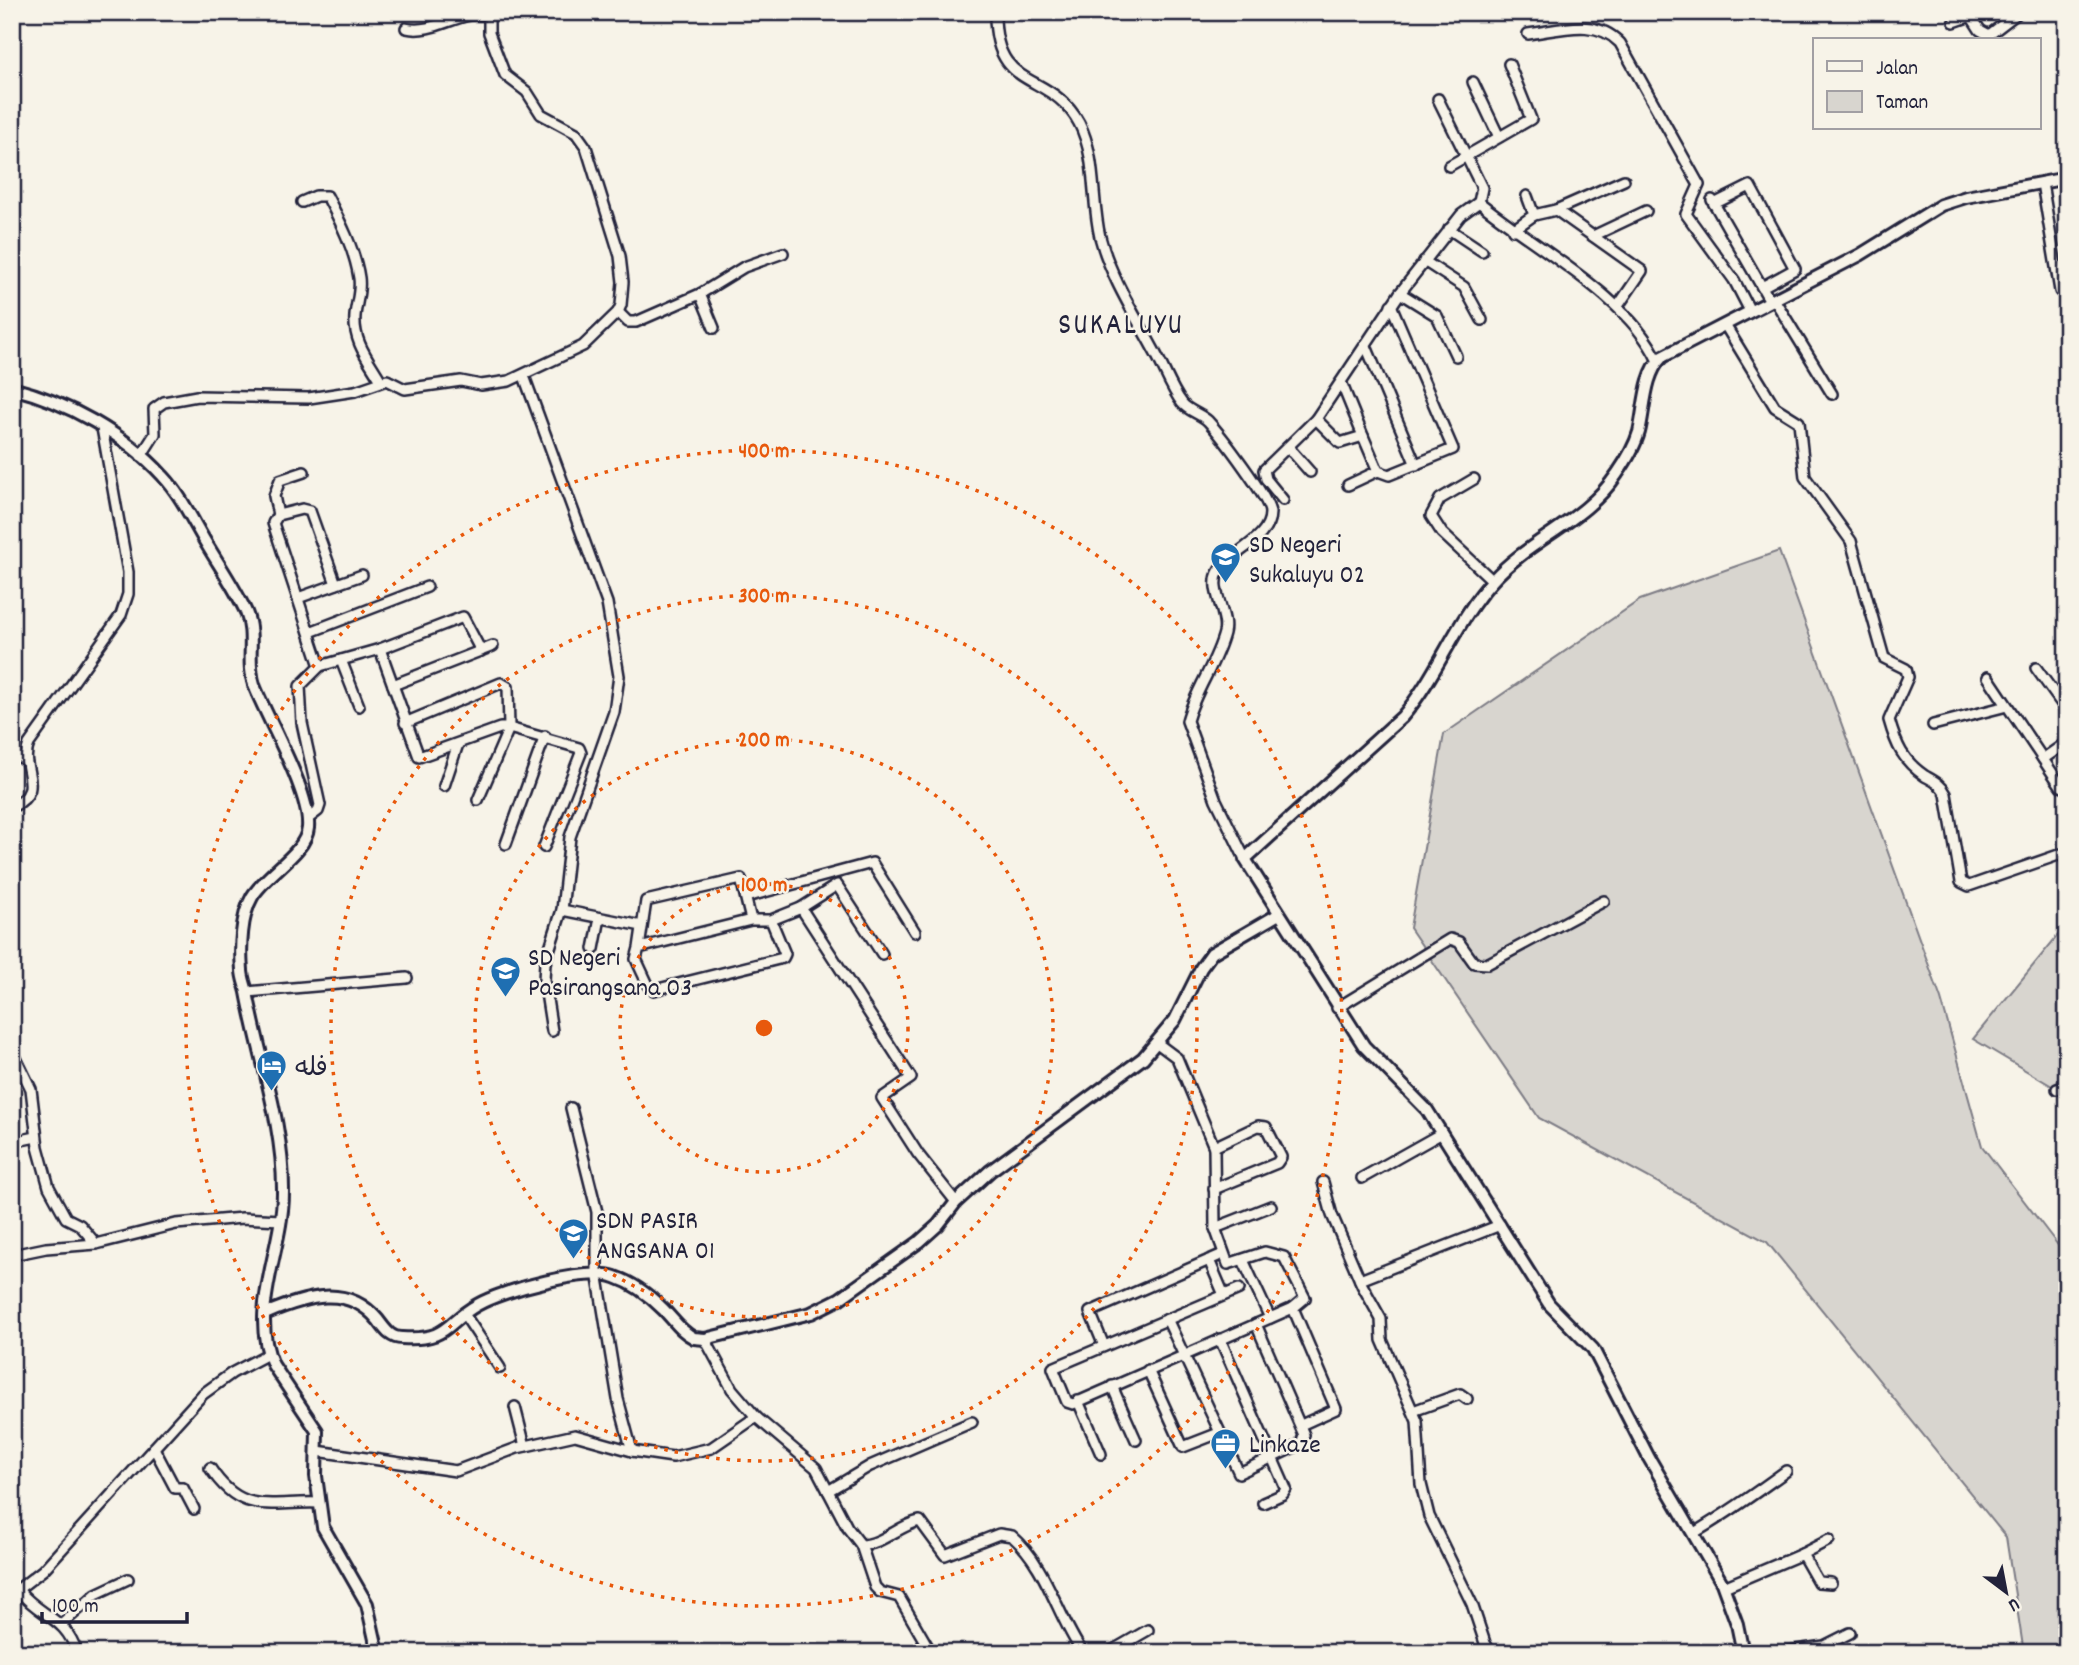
<svg xmlns="http://www.w3.org/2000/svg" width="2079" height="1665" font-family="Dekko,'Playpen Sans Arabic',sans-serif">
<style>
.green{fill:#d8d5cf;stroke:#7d7c85;stroke-width:2}
.lines{fill:none;stroke-linecap:round;stroke-linejoin:round}
.minor-casing{stroke:#22223b;stroke-width:14}
.tertiary-casing{stroke:#22223b;stroke-width:16}
.minor{stroke:#f7f3e8;stroke-width:9}
.tertiary{stroke:#f7f3e8;stroke-width:10}
.ring{fill:none;stroke:#e8590c;stroke-width:3.5;stroke-dasharray:3.5 7}
.labels{text-anchor:middle;stroke-width:5;stroke-linejoin:round;paint-order:stroke}
.poi-label{font-size:26px;fill:#22223b;stroke:#f7f3e8;text-anchor:start}
.quarter-label{font-size:30px;letter-spacing:2px;fill:#22223b;stroke:#f7f3e8}
.centre{fill:#e8590c;stroke:#f7f3e8;stroke-width:3.5}
.ring-label{font-size:21px;text-anchor:middle;font-weight:bold;fill:#e8590c;stroke:#f7f3e8;stroke-width:5;stroke-linejoin:round;paint-order:stroke}
</style>
<rect width="100%" height="100%" fill="#f7f3e8"/>
<filter id="ink" filterUnits="userSpaceOnUse"><feTurbulence type="fractalNoise" baseFrequency=".0143" numOctaves="2"/><feDisplacementMap in="SourceGraphic" scale="14" xChannelSelector="R" yChannelSelector="G"/><feConvolveMatrix kernelMatrix="1 2 1 2 8 2 1 2 1" color-interpolation-filters="sRGB"/></filter>
<g filter="url(#ink)">
<!-- green -->
<g class="green">
<polygon points="1779,551 1941,999 1982,1146 2067,1257 2067,1653 2024,1653 2006,1537 1767,1242 1539,1118 1410,928 1444,734 1640,600"/>
<polygon points="2067,924 2067,1095 1973,1039"/>
</g>
<g class="lines">
<defs>
<g id="minor">
<path d="M995,12c-1,82 55,57 84,111 18,35 12,75 21,114 11,42 37,81 57,119 8,15 15,34 25,47 6,8 19,11 26,18 12,13 62,78 62,92 0,27 -39,38 -51,58 -11,18 10,43 5,62 -8,31 -29,57 -37,88l29,79 29,59"/>
<polyline points="1954,22 1971,16 1980,30 1989,35 2019,12"/>
<path d="M406,28c29,7 56,-20 82,-12"/>
<path d="M1528,34c32,-4 68,-17 92,9l79,142 -13,29 48,66 16,31"/>
<polyline points="1473,82 1499,137"/>
<polyline points="1438,99 1482,188 1479,202"/>
<polyline points="1449,166 1531,119 1509,64"/>
<polyline points="2042,183 2060,291"/>
<polyline points="1712,200 1770,301"/>
<path d="M302,202l14,-6h11c13,25 28,54 32,82 2,14 -3,25 -4,38 -2,26 14,44 26,65"/>
<polyline points="1714,204 1750,186 1795,269 1762,287"/>
<polyline points="1556,210 1624,180"/>
<polyline points="1534,215 1556,210 1642,271 1618,306"/>
<polyline points="1449,229 1482,251"/>
<polyline points="1513,230 1534,215 1527,196"/>
<polyline points="1593,236 1646,211"/>
<polyline points="1424,261 1464,287 1482,320"/>
<polyline points="1400,293 1437,316 1456,356"/>
<polyline points="700,294 714,328"/>
<polyline points="1774,299 1832,394"/>
<polyline points="618,312 628,322 636,322 700,294 744,267 783,253"/>
<path d="M1725,325l50,82 24,15 6,55 46,64 33,117 22,11 2,8 -19,43c7,25 14,41 36,56 9,5 16,8 21,18l15,88 8,4 98,-34"/>
<polyline points="1366,346 1416,465"/>
<polyline points="524,376 607,603 619,676 614,712 570,837 562,910 545,963 544,980 552,1031"/>
<polyline points="1341,382 1363,436"/>
<polyline points="1316,419 1340,443 1363,436 1378,471 1348,485"/>
<polyline points="1288,447 1310,472"/>
<polyline points="141,456 155,434 154,409 164,402 197,396 309,398 355,391 387,380 405,389 461,381 481,385 509,381 583,346 618,312 621,305 623,282 620,256 586,147 576,133 541,114 527,92 505,75 489,33 489,12"/>
<polyline points="1378,471 1389,475 1453,449 1391,305"/>
<polyline points="1474,479 1440,499 1431,516 1442,533 1492,580"/>
<path d="M1283,500l-17,-21 -2,-9 52,-51 84,-126 61,-78 18,-13c56,46 149,94 179,159"/>
<polyline points="278,515 274,496 280,480 304,472"/>
<polyline points="336,584 310,511 302,509 278,515 273,523 320,666 380,649 463,617 481,651"/>
<polyline points="298,598 362,575"/>
<polyline points="310,632 427,587"/>
<polyline points="380,649 419,757 500,728 509,728 508,687 501,683 405,723"/>
<polyline points="341,660 359,706"/>
<polyline points="2036,668 2067,711"/>
<polyline points="1988,677 2061,786 2067,789"/>
<polyline points="393,685 493,646"/>
<polyline points="1933,725 2007,706"/>
<polyline points="12,753 25,760"/>
<polyline points="2043,759 2067,742"/>
<polyline points="444,786 458,744"/>
<polyline points="478,800 509,728 579,748 581,753 544,847"/>
<path d="M12,807c36,-18 6,-38 17,-63l92,-129 7,-21v-22l-26,-144"/>
<polyline points="309,818 318,811 320,805 302,723 300,686 320,666"/>
<polyline points="506,844 545,736"/>
<polyline points="746,897 872,863 915,932"/>
<polyline points="801,908 837,885 882,954"/>
<polyline points="562,910 642,926"/>
<polyline points="771,920 801,908 911,1078 882,1098 918,1154 956,1202"/>
<polyline points="639,948 636,959 649,987 654,990 783,958 785,954 771,920 751,920 741,879 646,901 639,948 751,920"/>
<polyline points="594,949 600,918"/>
<polyline points="247,992 407,978"/>
<polyline points="1337,1008 1450,939 1459,942 1474,963 1487,964 1604,901"/>
<polyline points="1157,1043 1177,1058 1214,1147 1215,1228 1228,1264 1265,1252 1284,1257 1305,1298 1293,1308 1336,1409 1301,1425"/>
<polyline points="12,1050 31,1089 38,1147 49,1187 66,1218 80,1225 96,1244"/>
<polyline points="2057,1089 2067,1086"/>
<polyline points="571,1108 597,1212 597,1272 618,1399 632,1451"/>
<polyline points="12,1142 36,1137"/>
<polyline points="1214,1147 1258,1126 1266,1127 1281,1157 1277,1163 1214,1189"/>
<polyline points="1362,1178 1442,1133"/>
<polyline points="1323,1182 1332,1215 1362,1285 1381,1319 1382,1340 1417,1421 1421,1484 1429,1516 1472,1604 1485,1643 1491,1653"/>
<polyline points="1215,1228 1271,1206"/>
<polyline points="12,1255 46,1248 96,1244 176,1224 242,1218 281,1220"/>
<polyline points="1209,1260 1224,1295"/>
<polyline points="1243,1260 1270,1318"/>
<polyline points="1360,1280 1500,1225"/>
<polyline points="1239,1289 1053,1368 1067,1402 1073,1404 1293,1308"/>
<polyline points="464,1314 500,1368"/>
<polyline points="1167,1319 1239,1473 1301,1444 1304,1435 1256,1324"/>
<path d="M705,1339l27,50 24,28 60,51 31,59 14,18c21,0 38,-20 59,-24l25,34 54,-21 13,2c35,30 45,80 71,117"/>
<polyline points="1220,1339 1286,1489 1283,1494 1263,1503"/>
<polyline points="1104,1346 1090,1312 1223,1254"/>
<polyline points="1148,1370 1183,1447 1219,1433"/>
<polyline points="1112,1386 1136,1440"/>
<polyline points="1078,1401 1101,1454"/>
<polyline points="515,1407 525,1446"/>
<polyline points="1413,1411 1460,1394 1467,1399"/>
<polyline points="154,1448 175,1488 183,1488 194,1509"/>
<polyline points="317,1451 456,1471 517,1448 575,1435 632,1451 673,1457 711,1448 756,1417"/>
<path d="M210,1468c32,49 60,33 109,35"/>
<polyline points="828,1491 870,1466 972,1422"/>
<path d="M1694,1533c32,-19 62,-40 92,-62"/>
<polyline points="861,1545 875,1587 880,1592 899,1597 928,1647 926,1653"/>
<polyline points="1802,1554 1829,1540"/>
<polyline points="1724,1587 1802,1554 1818,1582 1831,1583"/>
<path d="M19,1591c23,27 47,26 58,62"/>
<polyline points="12,1594 43,1570 203,1394 232,1373 268,1354"/>
<polyline points="62,1624 96,1594 128,1579"/>
<polyline points="1108,1653 1148,1630"/>
<polyline points="1775,1653 1824,1646 1850,1633"/>
</g>
<g id="tertiary">
<path d="M12,388c55,14 113,46 151,88 19,20 31,48 46,72 12,20 27,42 37,64 10,24 0,49 8,73 13,34 57,108 54,143 -2,25 -43,46 -56,69 -11,19 -12,51 -10,73 0,7 3,14 5,22 12,65 37,134 36,201 0,57 -35,117 -10,172l44,66 -1,45 7,51 44,77 11,49"/>
<path d="M267,1313c39,-16 80,-30 111,7 7,9 12,18 24,18 47,3 43,-15 75,-33 26,-15 111,-38 138,-28 18,6 35,19 48,32 10,10 18,23 31,29l11,1 106,-26 28,-14 80,-57 19,-17 18,-23 34,-31 153,-113 32,-38 26,-52 11,-15 67,-39"/>
<path d="M1743,1653l-6,-29 -15,-41 -73,-125 -56,-109 -44,-45 -122,-194 -63,-64 -119,-187 157,-142c36,-42 54,-97 91,-137 37,-41 93,-59 124,-106 9,-13 18,-28 22,-42 6,-24 5,-57 23,-75l198,-102 81,-50 25,-8 101,-19"/>
</g>
</defs>
<!-- minor casing -->
<use href="#minor" class="minor-casing"/>
<!-- tertiary casing -->
<use href="#tertiary" class="tertiary-casing"/>
<!-- minor -->
<use href="#minor" class="minor"/>
<!-- tertiary -->
<use href="#tertiary" class="tertiary"/>
</g>
</g>
<!-- distance rings -->
<g class="ring">
<circle cx="764" cy="1028" r="144"/>
<circle cx="764" cy="1028" r="289"/>
<circle cx="764" cy="1028" r="433"/>
<circle cx="764" cy="1028" r="578"/>
</g>
<!-- icons -->
<defs>
<symbol id="school-pin" viewBox="-11 -11 22 30"><path d="M0 17L-7.5 6A9.5 9.5 0 1 1 7.5 6Z" fill="#1f6fb2" stroke="#f7f3e8"/><path d="M0-5L7-2L0 1L-7-2ZM-4 1L0 2.5L4 1V4Q0 6-4 4Z" fill="#fff"/></symbol>
<symbol id="hotel-pin" viewBox="-11 -11 22 30"><path d="M0 17L-7.5 6A9.5 9.5 0 1 1 7.5 6Z" fill="#1f6fb2" stroke="#f7f3e8"/><path d="M-6-4.5h1.5V1H6V5H4.5V3h-9V5H-6ZM-4 0a1.8 1.8 0 1 1 3.6 0ZM.5 0V-2.5h3Q6-2.5 6 0Z" fill="#fff"/></symbol>
<symbol id="office-pin" viewBox="-11 -11 22 30"><path d="M0 17L-7.5 6A9.5 9.5 0 1 1 7.5 6Z" fill="#1f6fb2" stroke="#f7f3e8"/><path d="M-6-3h4V-5.5h4V-3h4V5H-6ZM-1-4.5V-3h2v-1.5ZM-6 0V1H6V0Z" fill="#fff"/></symbol>
</defs>
<g fill-rule="evenodd">
<use href="#school-pin" x="1208" y="540" width="35" height="47"/>
<use href="#school-pin" x="488" y="954" width="35" height="47"/>
<use href="#hotel-pin" x="254" y="1048" width="35" height="47"/>
<use href="#school-pin" x="556" y="1216" width="35" height="47"/>
<use href="#office-pin" x="1208" y="1426" width="35" height="47"/>
</g>
<g class="labels">
<!-- poi labels -->
<g class="poi-label">
<text x="1249" y="552">SD Negeri<tspan x="1249" dy="30">Sukaluyu 02</tspan></text>
<text x="528" y="965">SD Negeri<tspan x="528" dy="30">Pasirangsana 03</tspan></text>
<text x="295" y="1075">فله</text>
<text x="596" y="1228">SDN PASIR<tspan x="596" dy="30">ANGSANA 01</tspan></text>
<text x="1249" y="1452">Linkaze</text>
</g>
<!-- quarter labels -->
<g class="quarter-label">
<text x="1121" y="333">SUKALUYU</text>
</g>
</g>
<circle cx="764" cy="1028" r="10" class="centre"/>
<g class="ring-label">
<text x="764" y="457">400 m</text>
<text x="764" y="602">300 m</text>
<text x="764" y="746">200 m</text>
<text x="764" y="891">100 m</text>
</g>
<!-- margin -->
<rect width="2079" height="1665" fill="none" stroke="#f7f3e8" stroke-width="42"/>
<rect x="21" y="21" width="2037" height="1623" fill="none" stroke="#22223b" stroke-width="2.5" filter="url(#ink)"/>
<!-- legend -->
<rect x="1813" y="38" width="228" height="91" fill="#f7f3e8" stroke="#a29fa3" stroke-width="2"/>
<rect x="1827" y="61" width="35" height="10" fill="#f7f3e8" stroke="#a29fa3" stroke-width="2"/>
<text x="1876" y="74" font-size="21" fill="#22223b">Jalan</text>
<rect x="1827" y="91" width="35" height="21" fill="#d8d5cf" stroke="#a29fa3" stroke-width="2"/>
<text x="1876" y="108" font-size="21" fill="#22223b">Taman</text>
<!-- north arrow -->
<g transform="translate(2006 1592) rotate(148)" stroke="#f7f3e8" stroke-width="5" paint-order="stroke">
<path d="M0-5L12 26L0 18L-12 26Z" fill="#22223b"/>
<text y="-10" font-size="19" font-weight="bold" text-anchor="middle" fill="#22223b">U</text>
</g>
<!-- scale -->
<path d="M42 1612v10h145v-10" fill="none" stroke="#22223b" stroke-width="3.5"/>
<text x="52" y="1612" font-size="21" fill="#22223b" stroke="#f7f3e8" stroke-width="5" paint-order="stroke">100 m</text>
</svg>
